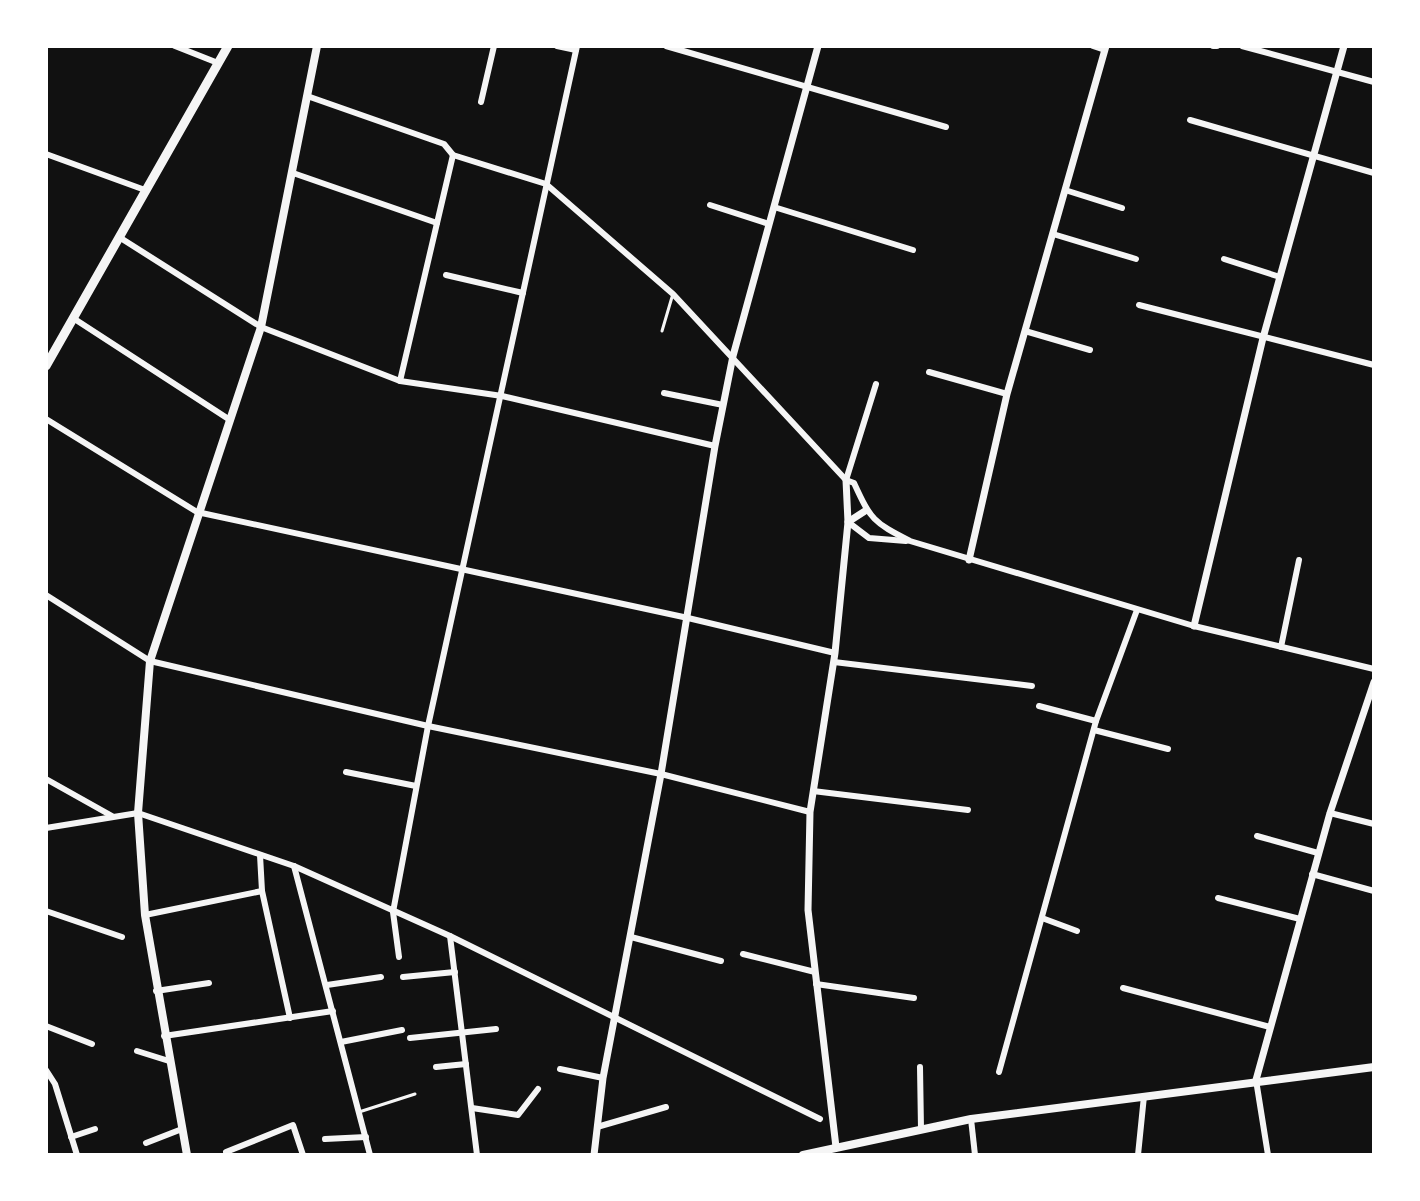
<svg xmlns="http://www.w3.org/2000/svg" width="1420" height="1201" font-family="Roboto,sans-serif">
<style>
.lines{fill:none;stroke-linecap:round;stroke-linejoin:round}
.service{stroke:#f5f5f5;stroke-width:3}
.minor{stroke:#f5f5f5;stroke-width:6}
.tertiary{stroke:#f5f5f5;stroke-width:7}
.secondary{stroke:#f5f5f5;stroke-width:8}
.primary{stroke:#f5f5f5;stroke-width:9}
</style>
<rect width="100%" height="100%" fill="#111"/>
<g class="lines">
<!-- service -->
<g class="service">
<polyline points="662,331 672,297"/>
<polyline points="359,1112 415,1094"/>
</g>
<!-- minor -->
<g class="minor">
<polyline points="175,46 218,63"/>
<polyline points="557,46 576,50"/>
<polyline points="666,46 946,127"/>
<polyline points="1093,46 1105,50"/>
<polyline points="1213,46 1217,46"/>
<polyline points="1242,46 1374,82"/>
<path d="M310,97l134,47 9,11 93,29 127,110 173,186 8,3c17,37 19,39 56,58l284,85 180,43"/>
<polyline points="481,102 494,46"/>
<polyline points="1190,120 1374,173"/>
<polyline points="46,154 145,190"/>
<polyline points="293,173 437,223"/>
<polyline points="1065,190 1122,208"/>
<polyline points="710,205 769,224"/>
<polyline points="774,207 913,250"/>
<polyline points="1053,234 1136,259"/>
<polyline points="119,237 261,327 400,381 502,396 715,446"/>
<polyline points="1224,259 1280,277"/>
<polyline points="446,275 523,293"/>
<polyline points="1139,305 1374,365"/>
<polyline points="73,318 230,420"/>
<polyline points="1025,331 1090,350"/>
<polyline points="929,372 1007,394"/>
<polyline points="400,381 453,155"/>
<polyline points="664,393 723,405"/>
<polyline points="46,419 197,512 688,618 835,653"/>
<polyline points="846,480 876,384"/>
<polyline points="848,522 869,538 906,541"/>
<polyline points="46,595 150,661 428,726 661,774 810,812"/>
<polyline points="1281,647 1299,560"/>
<polyline points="834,662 1032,686"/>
<polyline points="1039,706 1096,721"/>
<polyline points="1094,730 1168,749"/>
<polyline points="346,772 416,786"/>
<polyline points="46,779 112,816"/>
<polyline points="813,791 968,810"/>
<polyline points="1330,813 1374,824"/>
<polyline points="46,828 138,813 294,866 450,936 820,1119"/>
<polyline points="1257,836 1318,853"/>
<polyline points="260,855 262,891 290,1018"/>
<polyline points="294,866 370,1155"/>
<polyline points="1312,874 1374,891"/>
<polyline points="1218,898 1300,919"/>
<polyline points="46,911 122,937"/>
<polyline points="145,915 262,891"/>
<polyline points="1042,918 1077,931"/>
<polyline points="450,936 477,1155"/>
<polyline points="631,937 721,961"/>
<polyline points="743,954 815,972"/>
<polyline points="399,957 393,912 428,726 577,46"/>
<polyline points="403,977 455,972"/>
<polyline points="816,984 914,998"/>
<polyline points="327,985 381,977"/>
<polyline points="1123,988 1270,1027"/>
<polyline points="156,991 209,983"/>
<polyline points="46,1026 92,1044"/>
<polyline points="164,1036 333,1011"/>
<polyline points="410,1038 496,1029"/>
<polyline points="341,1042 402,1030"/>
<polyline points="137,1051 169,1061"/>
<polyline points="436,1067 466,1064"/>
<polyline points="920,1067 921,1129"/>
<polyline points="560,1069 603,1078"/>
<polyline points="46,1070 55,1084 77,1155"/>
<polyline points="999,1072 1096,721 1137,610"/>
<polyline points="1256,1080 1268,1155"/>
<polyline points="472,1108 518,1115 538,1089"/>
<polyline points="971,1119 975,1155"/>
<polyline points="597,1127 666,1107"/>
<polyline points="71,1137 95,1129"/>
<polyline points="325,1139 366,1137"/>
<polyline points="146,1143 182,1129"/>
<polyline points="226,1152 293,1125 303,1155"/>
<polyline points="1138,1155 1144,1096"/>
</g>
<!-- tertiary -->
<g class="tertiary">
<polyline points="848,522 865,511"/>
<polyline points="969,560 1007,394 1106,46"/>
<polyline points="1194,626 1263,338 1344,46"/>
<polyline points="1256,1080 1330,813 1374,682"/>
<polyline points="836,1147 808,910 810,812 835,653 848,522 846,480"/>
<polyline points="594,1155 603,1078 661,774 715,446 733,356 818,46"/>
</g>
<!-- secondary -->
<g class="secondary">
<polyline points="187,1155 145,915 138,813 150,661 261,327 317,46"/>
<polyline points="803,1155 971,1119 1374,1067"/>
</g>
<!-- primary -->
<polyline class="primary" points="46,366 228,46"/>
</g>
<!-- border -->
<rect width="1420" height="1201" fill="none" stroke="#ffffff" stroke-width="96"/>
</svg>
